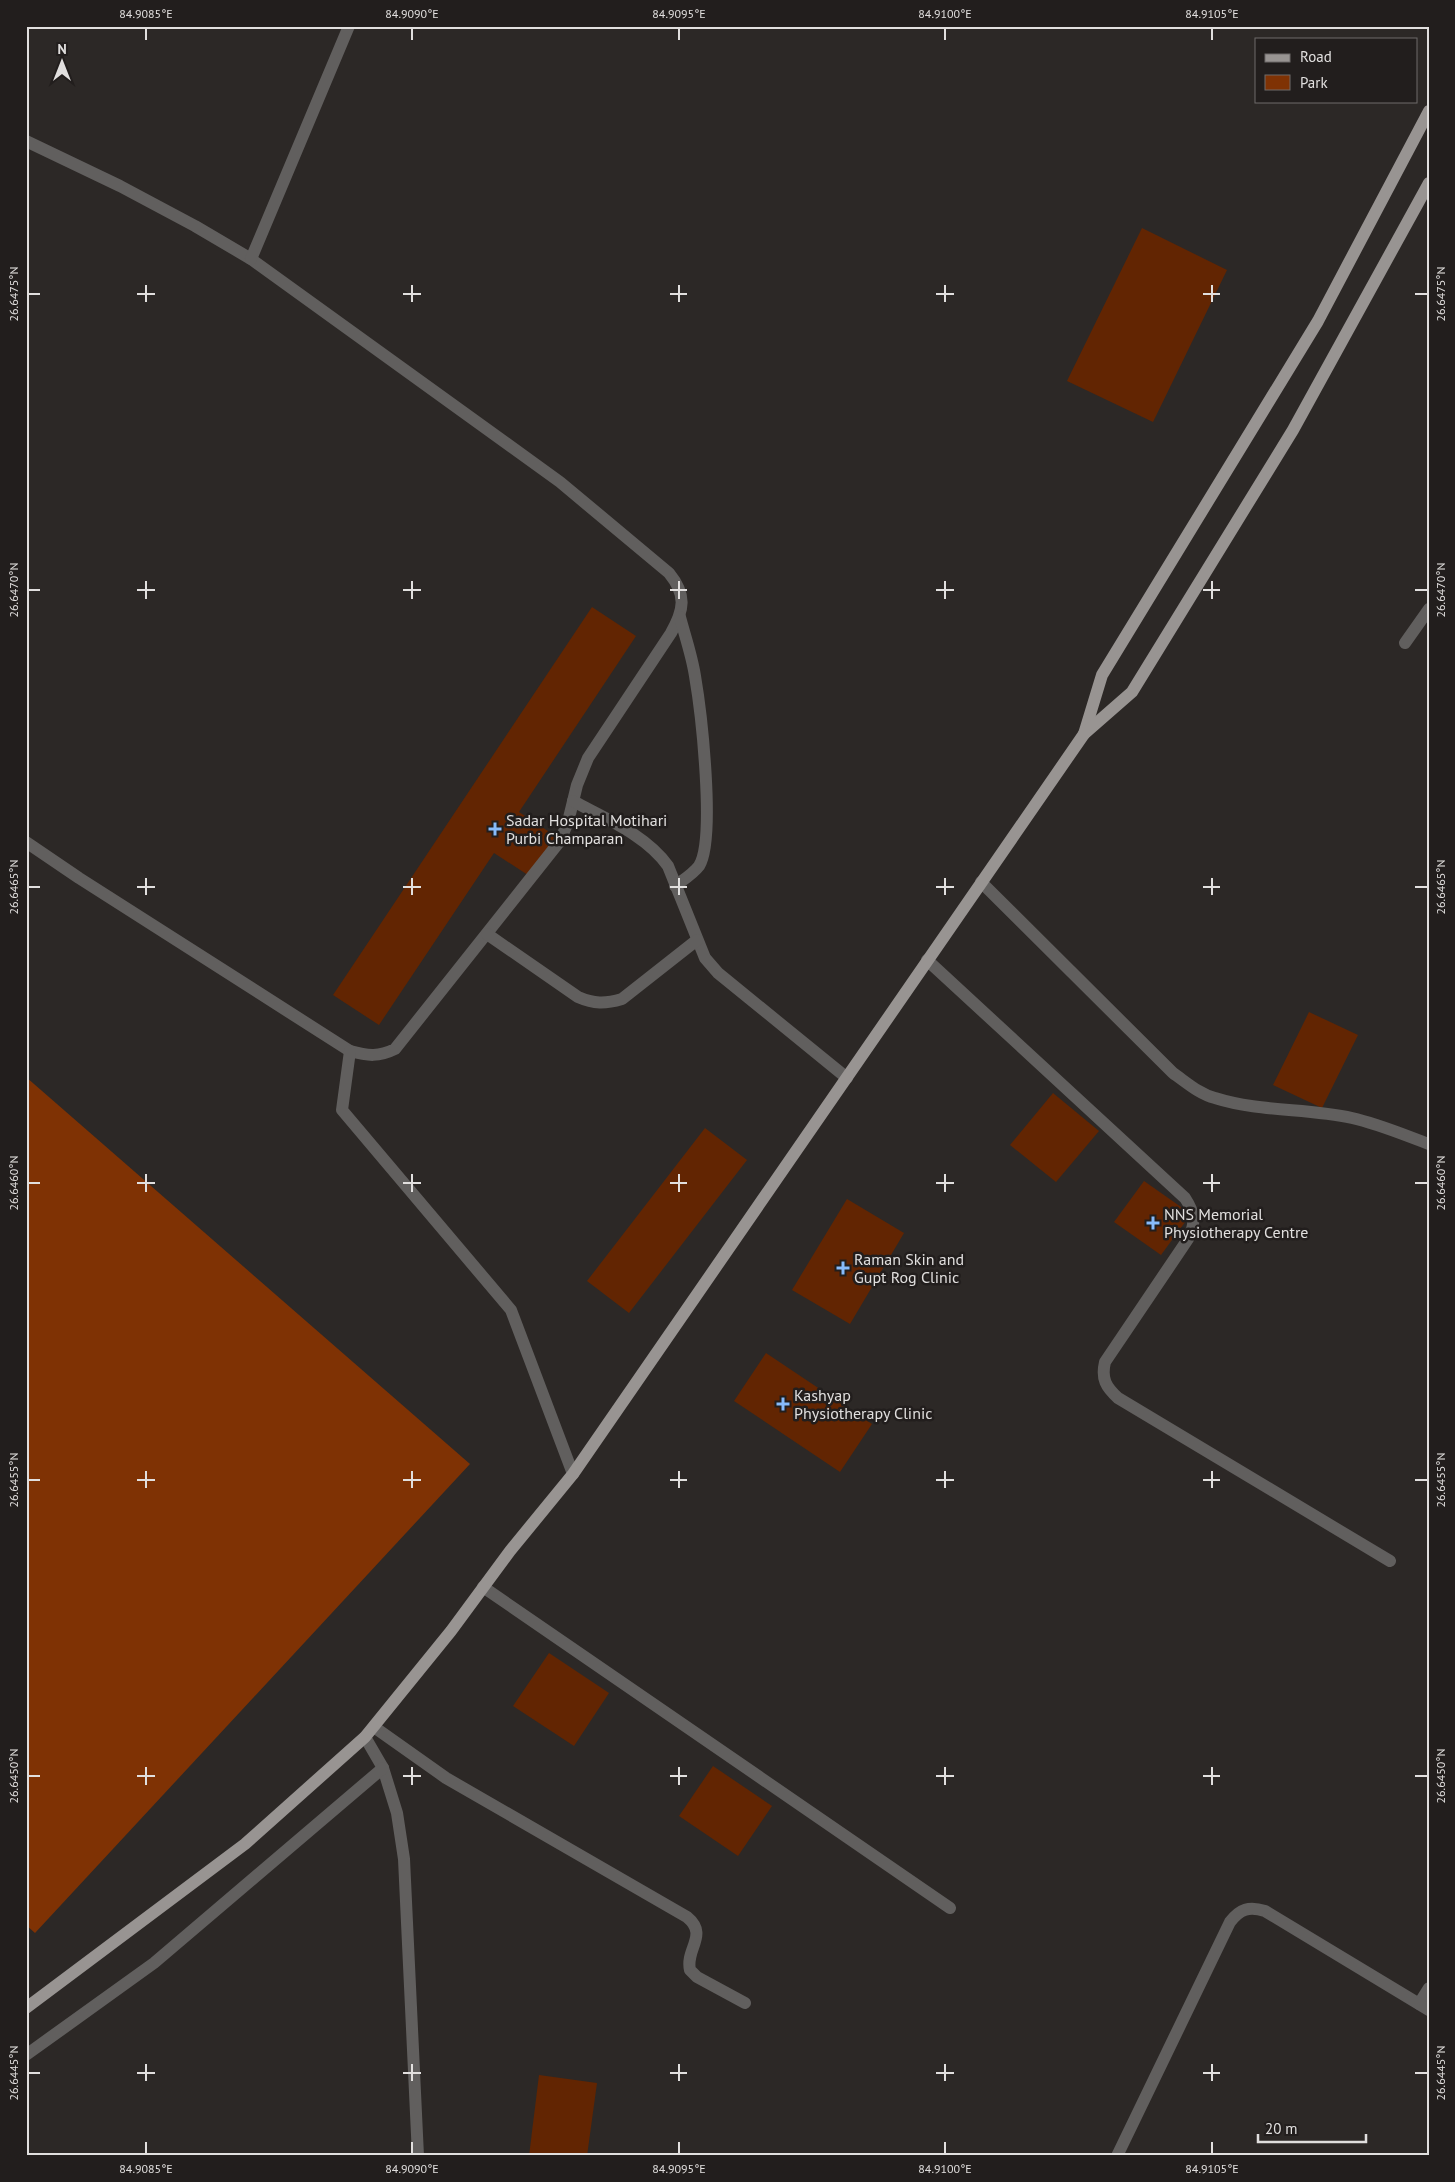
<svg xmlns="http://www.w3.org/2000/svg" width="1455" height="2182" font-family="'PT Sans',sans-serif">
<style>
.green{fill:#7f3204}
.building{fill:#622502}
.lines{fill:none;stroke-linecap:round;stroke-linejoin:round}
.lane{stroke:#615f5e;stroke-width:12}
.street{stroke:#615f5e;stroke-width:12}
.primary{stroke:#989492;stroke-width:12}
.ticks{fill:none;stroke:#e1dfde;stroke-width:2}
.poi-dot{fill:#87bbfb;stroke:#221e1d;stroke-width:2}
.labels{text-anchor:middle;stroke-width:5;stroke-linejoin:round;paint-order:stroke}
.poi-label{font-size:16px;fill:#e1dfde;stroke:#221e1d;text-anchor:start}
.neatline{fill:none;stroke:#e1dfde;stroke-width:2}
.ticks-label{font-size:12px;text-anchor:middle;fill:#e1dfde}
</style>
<rect width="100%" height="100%" fill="#2c2826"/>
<!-- green -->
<polygon class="green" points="26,1077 470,1464 35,1933 26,1925"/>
<!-- building -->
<g class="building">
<polygon points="1142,228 1227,270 1153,422 1067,381"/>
<polygon points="592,607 636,636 519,812 557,837 531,877 494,853 379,1025 333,995"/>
<polygon points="1309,1012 1358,1035 1322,1108 1273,1085"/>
<polygon points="1053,1093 1099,1131 1056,1182 1010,1145"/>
<polygon points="705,1128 747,1160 629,1313 587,1281"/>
<polygon points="1144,1181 1191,1214 1161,1255 1114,1222"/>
<polygon points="847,1199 904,1233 850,1324 792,1290"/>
<polygon points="766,1353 872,1424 840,1472 734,1401"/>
<polygon points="549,1653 609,1693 574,1746 513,1706"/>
<polygon points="713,1766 772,1806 738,1856 679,1816"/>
<polygon points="539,2075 597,2083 587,2156 529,2156"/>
</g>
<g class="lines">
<!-- lane -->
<g class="lane">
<path d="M26,141l94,45 75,40 56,33 309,223 109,91c18,22 15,37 2,60l-83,125 -11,27 -9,37 -8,19 -165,208c-16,8 -27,7 -45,2l-271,-173 -53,-36"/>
<polyline points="251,259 349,26"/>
<path d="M573,801c33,18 73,34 95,65l37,92 13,15 129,105"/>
<path d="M675,886c8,-6 18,-12 24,-20 17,-27 2,-155 -4,-190 -3,-20 -10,-40 -15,-59"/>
<path d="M487,934l91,63c16,7 27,7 44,2l75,-59"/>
<path d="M927,960l258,238c10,15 11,26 3,41l-83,123c-4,17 1,25 13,36l272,163"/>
</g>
<!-- street -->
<g class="street">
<polyline points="1405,643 1429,609"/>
<path d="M981,882l192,191c13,9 26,21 42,25 44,14 93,10 137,20 27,6 52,17 77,26"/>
<polyline points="350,1051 342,1110 511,1310 573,1474"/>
<polyline points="483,1587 950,1908"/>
<path d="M374,1727l72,51 241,139c22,18 -2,32 3,53l7,7 48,26"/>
<polyline points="365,1737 383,1768 397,1813 404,1859 418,2156"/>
<polyline points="1419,2004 1429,1988"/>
<polyline points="26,2055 154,1963 383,1768"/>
<path d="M1117,2156l113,-234c10,-13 19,-16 35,-11l164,99"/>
</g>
<!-- primary -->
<g class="primary">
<polyline points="1084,734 1102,675 1318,321 1429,111"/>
<polyline points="26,2008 245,1844 365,1737 451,1631 510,1551 573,1474 1084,734 1132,692 1293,430 1429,183"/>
</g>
</g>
<!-- ticks -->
<path class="ticks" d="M146,28v12M412,28v12M679,28v12M945,28v12M1212,28v12M146,285v17M412,285v17M679,285v17M945,285v17M1212,285v17M28,294h12M137,294h18M403,294h18M670,294h17M936,294h18M1203,294h17M1415,294h13M146,581v18M412,581v18M679,581v18M945,581v18M1212,581v18M28,590h12M137,590h18M403,590h18M670,590h17M936,590h18M1203,590h17M1415,590h13M146,878v17M412,878v17M679,878v17M945,878v17M1212,878v17M28,887h12M137,887h18M403,887h18M670,887h17M936,887h18M1203,887h17M1415,887h13M146,1174v18M412,1174v18M679,1174v18M945,1174v18M1212,1174v18M28,1183h12M137,1183h18M403,1183h18M670,1183h17M936,1183h18M1203,1183h17M1415,1183h13M146,1471v17M412,1471v17M679,1471v17M945,1471v17M1212,1471v17M28,1480h12M137,1480h18M403,1480h18M670,1480h17M936,1480h18M1203,1480h17M1415,1480h13M146,1767v18M412,1767v18M679,1767v18M945,1767v18M1212,1767v18M28,1776h12M137,1776h18M403,1776h18M670,1776h17M936,1776h18M1203,1776h17M1415,1776h13M146,2064v17M412,2064v17M679,2064v17M945,2064v17M1212,2064v17M28,2073h12M137,2073h18M403,2073h18M670,2073h17M936,2073h18M1203,2073h17M1415,2073h13M146,2142v12M412,2142v12M679,2142v12M945,2142v12M1212,2142v12"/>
<!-- markers -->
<g class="poi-dot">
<path d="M492.5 821.5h5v5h5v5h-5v5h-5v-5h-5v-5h5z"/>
<path d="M1150.5 1215.5h5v5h5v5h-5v5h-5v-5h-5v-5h5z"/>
<path d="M840.5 1260.5h5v5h5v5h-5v5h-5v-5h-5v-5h5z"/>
<path d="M780.5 1396.5h5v5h5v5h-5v5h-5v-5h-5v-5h5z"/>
</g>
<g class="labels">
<!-- poi labels -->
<g class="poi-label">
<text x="506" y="826">Sadar Hospital Motihari<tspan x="506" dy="18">Purbi Champaran</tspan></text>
<text x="1164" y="1220">NNS Memorial<tspan x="1164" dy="18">Physiotherapy Centre</tspan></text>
<text x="854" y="1265">Raman Skin and<tspan x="854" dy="18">Gupt Rog Clinic</tspan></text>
<text x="794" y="1401">Kashyap<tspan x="794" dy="18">Physiotherapy Clinic</tspan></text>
</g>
</g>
<!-- border -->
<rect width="1455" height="2182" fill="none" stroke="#221e1d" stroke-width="55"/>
<!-- legend -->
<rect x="1255" y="38" width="162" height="65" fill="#221e1d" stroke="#6e6b6a"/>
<rect x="1265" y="54" width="25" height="8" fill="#989492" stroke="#6e6b6a"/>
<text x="1300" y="62" font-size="15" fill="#e1dfde">Road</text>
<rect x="1265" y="75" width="25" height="15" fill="#7f3204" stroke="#6e6b6a"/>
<text x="1300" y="88" font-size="15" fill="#e1dfde">Park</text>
<!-- north arrow -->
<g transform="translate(62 62)" stroke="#221e1d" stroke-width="4" paint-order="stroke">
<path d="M0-4L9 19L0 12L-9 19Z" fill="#e1dfde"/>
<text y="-8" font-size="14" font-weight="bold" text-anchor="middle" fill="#e1dfde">N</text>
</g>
<!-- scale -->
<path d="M1258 2134v8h108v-8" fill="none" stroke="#e1dfde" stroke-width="2.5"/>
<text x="1265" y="2134" font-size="15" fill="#e1dfde" stroke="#221e1d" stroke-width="4" paint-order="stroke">20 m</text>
<rect x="28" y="28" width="1400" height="2126" class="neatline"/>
<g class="ticks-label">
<text x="146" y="18">84.9085°E</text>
<text x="412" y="18">84.9090°E</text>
<text x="679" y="18">84.9095°E</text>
<text x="945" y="18">84.9100°E</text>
<text x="1212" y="18">84.9105°E</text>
<text transform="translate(14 294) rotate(-90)" y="4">26.6475°N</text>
<text transform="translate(1441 294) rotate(-90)" y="4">26.6475°N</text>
<text transform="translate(14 590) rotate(-90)" y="4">26.6470°N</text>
<text transform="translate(1441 590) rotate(-90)" y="4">26.6470°N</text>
<text transform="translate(14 887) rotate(-90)" y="4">26.6465°N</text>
<text transform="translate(1441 887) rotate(-90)" y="4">26.6465°N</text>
<text transform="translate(14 1183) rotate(-90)" y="4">26.6460°N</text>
<text transform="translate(1441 1183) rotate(-90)" y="4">26.6460°N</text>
<text transform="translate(14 1480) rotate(-90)" y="4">26.6455°N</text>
<text transform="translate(1441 1480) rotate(-90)" y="4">26.6455°N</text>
<text transform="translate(14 1776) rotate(-90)" y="4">26.6450°N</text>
<text transform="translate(1441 1776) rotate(-90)" y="4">26.6450°N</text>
<text transform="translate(14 2073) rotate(-90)" y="4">26.6445°N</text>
<text transform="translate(1441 2073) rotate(-90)" y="4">26.6445°N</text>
<text x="146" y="2173">84.9085°E</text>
<text x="412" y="2173">84.9090°E</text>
<text x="679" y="2173">84.9095°E</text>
<text x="945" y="2173">84.9100°E</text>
<text x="1212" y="2173">84.9105°E</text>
</g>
</svg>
